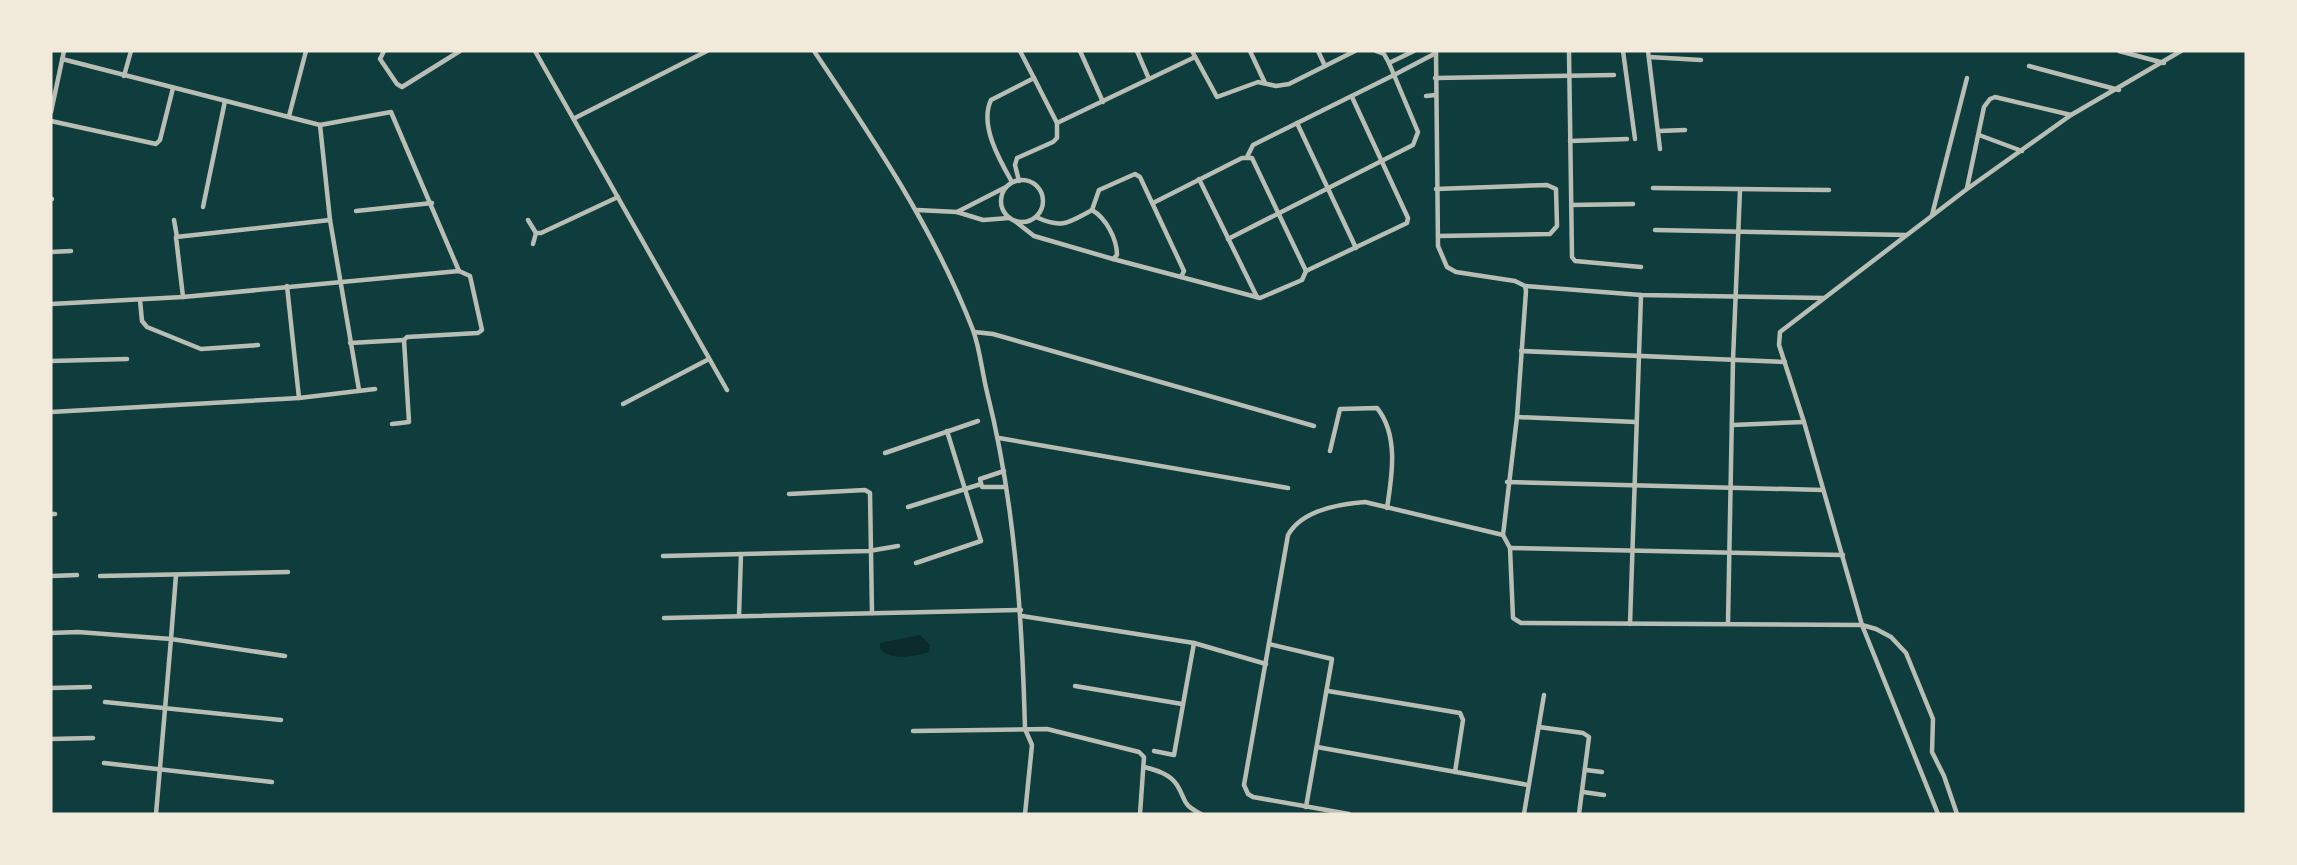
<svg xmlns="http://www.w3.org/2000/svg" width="2297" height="865" font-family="'Nunito Sans',sans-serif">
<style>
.water{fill:#0a2a2b}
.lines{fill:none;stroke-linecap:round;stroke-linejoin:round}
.minor{stroke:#b8beb3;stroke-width:4.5}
</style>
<rect width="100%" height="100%" fill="#0f3d3e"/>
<!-- water -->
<path class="water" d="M920,635l10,10 -1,7c-13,4 -40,10 -49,-4v-5z"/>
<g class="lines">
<!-- minor -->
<g class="minor">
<polyline points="384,51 380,59 397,84 402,87 460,51"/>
<polyline points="535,51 727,390"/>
<path d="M814,51c60,89 120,178 159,279 7,19 9,42 14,62 28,111 35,224 38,337l7,16 -7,69"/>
<polyline points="1080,51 1103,102"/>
<polyline points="1137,51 1149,79"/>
<polyline points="1192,51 1217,97 1258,82 1276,86 1289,84 1355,51"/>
<polyline points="1250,51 1265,83"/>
<polyline points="1318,51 1325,66"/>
<polyline points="1376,51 1384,54 1389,63 1414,51"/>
<polyline points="1436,51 1438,246 1447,267 1456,272 1515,281 1525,286 1526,291 1517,417 1503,535 1510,548 1513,618 1521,623 1862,625 1876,629 1891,637 1906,653 1933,719 1932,752 1944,776 1957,814"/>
<polyline points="1569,51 1572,257 1575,261 1641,267"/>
<polyline points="1623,51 1635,139"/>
<polyline points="1648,51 1660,149"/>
<polyline points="2119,51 2164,63"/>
<polyline points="1649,57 1701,60"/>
<polyline points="62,59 320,125 330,220 359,390"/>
<polyline points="1389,63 1394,75 1436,53"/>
<polyline points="2029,66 2119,90"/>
<polyline points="124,76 131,51"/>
<polyline points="1034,78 1057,123"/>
<polyline points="1435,78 1614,75"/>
<polyline points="1426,96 1435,95"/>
<polyline points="51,112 64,51"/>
<polyline points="289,116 306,51"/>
<polyline points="575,118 707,51"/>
<polyline points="51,121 156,144 160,140 173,88"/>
<polyline points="1297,123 1356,248"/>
<polyline points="320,125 391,112 459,271"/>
<polyline points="1659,131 1685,130"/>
<polyline points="1979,135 2022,151"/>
<polyline points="1570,141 1627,139"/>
<polyline points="1199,179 1257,297"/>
<circle cx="1022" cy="201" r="21"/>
<polyline points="1019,181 1015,165 1017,158 1053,142 1057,138 1057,123 1195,57"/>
<path d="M1012,182c-12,-21 -33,-57 -21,-82l43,-22 -14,-27"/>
<polyline points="1653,188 1829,190"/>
<polyline points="1967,188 1984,107 1990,99 1995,97 2071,115"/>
<polyline points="1436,189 1547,185 1556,189 1557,226 1550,234 1438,236"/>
<polyline points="51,199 52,199"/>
<polyline points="1153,203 1242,158 1252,158 1306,271 1302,280 1260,298 1181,277"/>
<polyline points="1571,205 1633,204"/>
<polyline points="203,207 225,101"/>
<polyline points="917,210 957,212 983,220 1009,218"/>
<polyline points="1092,210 1099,190 1135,174 1140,177 1184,271 1181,277 1113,259"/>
<polyline points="356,211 432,203"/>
<polyline points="957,212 1006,187"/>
<polyline points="1932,215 1967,78"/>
<polyline points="174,220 177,237"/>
<polyline points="528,220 536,233 541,233 618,197"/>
<path d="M1015,221l19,15 79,23 4,-4c0,-16 -11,-37 -25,-45 -24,13 -30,19 -56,7"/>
<polyline points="1655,230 1906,235"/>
<polyline points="1228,239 1413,145 1418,132 1394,75 1253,145 1247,157"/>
<polyline points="533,244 536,233"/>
<polyline points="51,252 71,251"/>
<polyline points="1306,271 1407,223 1408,218 1352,97"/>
<polyline points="287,286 299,398"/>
<polyline points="1525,286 1641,295 1824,298"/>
<polyline points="183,297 176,237 330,220"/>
<polyline points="140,300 142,321 147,327 201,349 258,345"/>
<polyline points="51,304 183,297 459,271 470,276 482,330 478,333 407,337 404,340 409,422 392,424"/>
<polyline points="974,332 993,334 1314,426"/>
<polyline points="350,343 404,340"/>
<polyline points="1521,351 1785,362"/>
<polyline points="51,361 127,359"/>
<polyline points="623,404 709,359"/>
<polyline points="51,412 299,398 375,389"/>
<polyline points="1517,417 1636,422"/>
<polyline points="1733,425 1804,422"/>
<polyline points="999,438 1288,488"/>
<path d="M1330,451l10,-42 37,-1c22,27 15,68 10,100"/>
<polyline points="885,453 978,421"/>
<polyline points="1004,471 980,479 982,487 1006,487"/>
<polyline points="1507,482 1823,490"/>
<polyline points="789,494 865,490 870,493 872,613"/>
<polyline points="908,507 981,484"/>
<polyline points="51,514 55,514"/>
<polyline points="1510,548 1843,555"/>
<polyline points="663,556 869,551 898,546"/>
<polyline points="916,563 981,541 947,431"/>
<polyline points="176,575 171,639 285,656"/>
<polyline points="51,576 77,575"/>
<polyline points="100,576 288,572"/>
<polyline points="739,616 741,554"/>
<polyline points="1022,616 1194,643 1266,664"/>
<polyline points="664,618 1021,610"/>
<polyline points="1728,623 1733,360 1740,190"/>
<polyline points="1630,624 1641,295"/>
<polyline points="51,633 78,632 171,639 156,814"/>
<polyline points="1269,644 1332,659 1306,807"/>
<polyline points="1075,686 1182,704"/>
<polyline points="51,688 90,687"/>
<polyline points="1328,691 1460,713 1463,720 1455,772"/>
<polyline points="105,702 281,720"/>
<polyline points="1539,727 1583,733 1589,737 1579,814"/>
<polyline points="913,731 1047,729 1139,752 1144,757 1140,814"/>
<polyline points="51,739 93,738"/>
<polyline points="1317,747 1528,785"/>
<polyline points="1154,751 1174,755 1194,643"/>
<polyline points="104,763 272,782"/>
<path d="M1144,767c12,3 26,7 33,18 10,16 4,19 24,29"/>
<polyline points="1586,770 1602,772"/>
<polyline points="1583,792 1604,795"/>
<path d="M1349,814l-96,-17 -5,-3 -4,-9 44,-250c14,-25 50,-31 77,-33l138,33"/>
<polyline points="1524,814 1544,695"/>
<polyline points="1938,814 1862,625 1804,422 1779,345 1780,332 1967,189 2071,115 2181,51"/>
</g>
</g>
<!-- border -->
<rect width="2297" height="865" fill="none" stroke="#f1e9da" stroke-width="105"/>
</svg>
